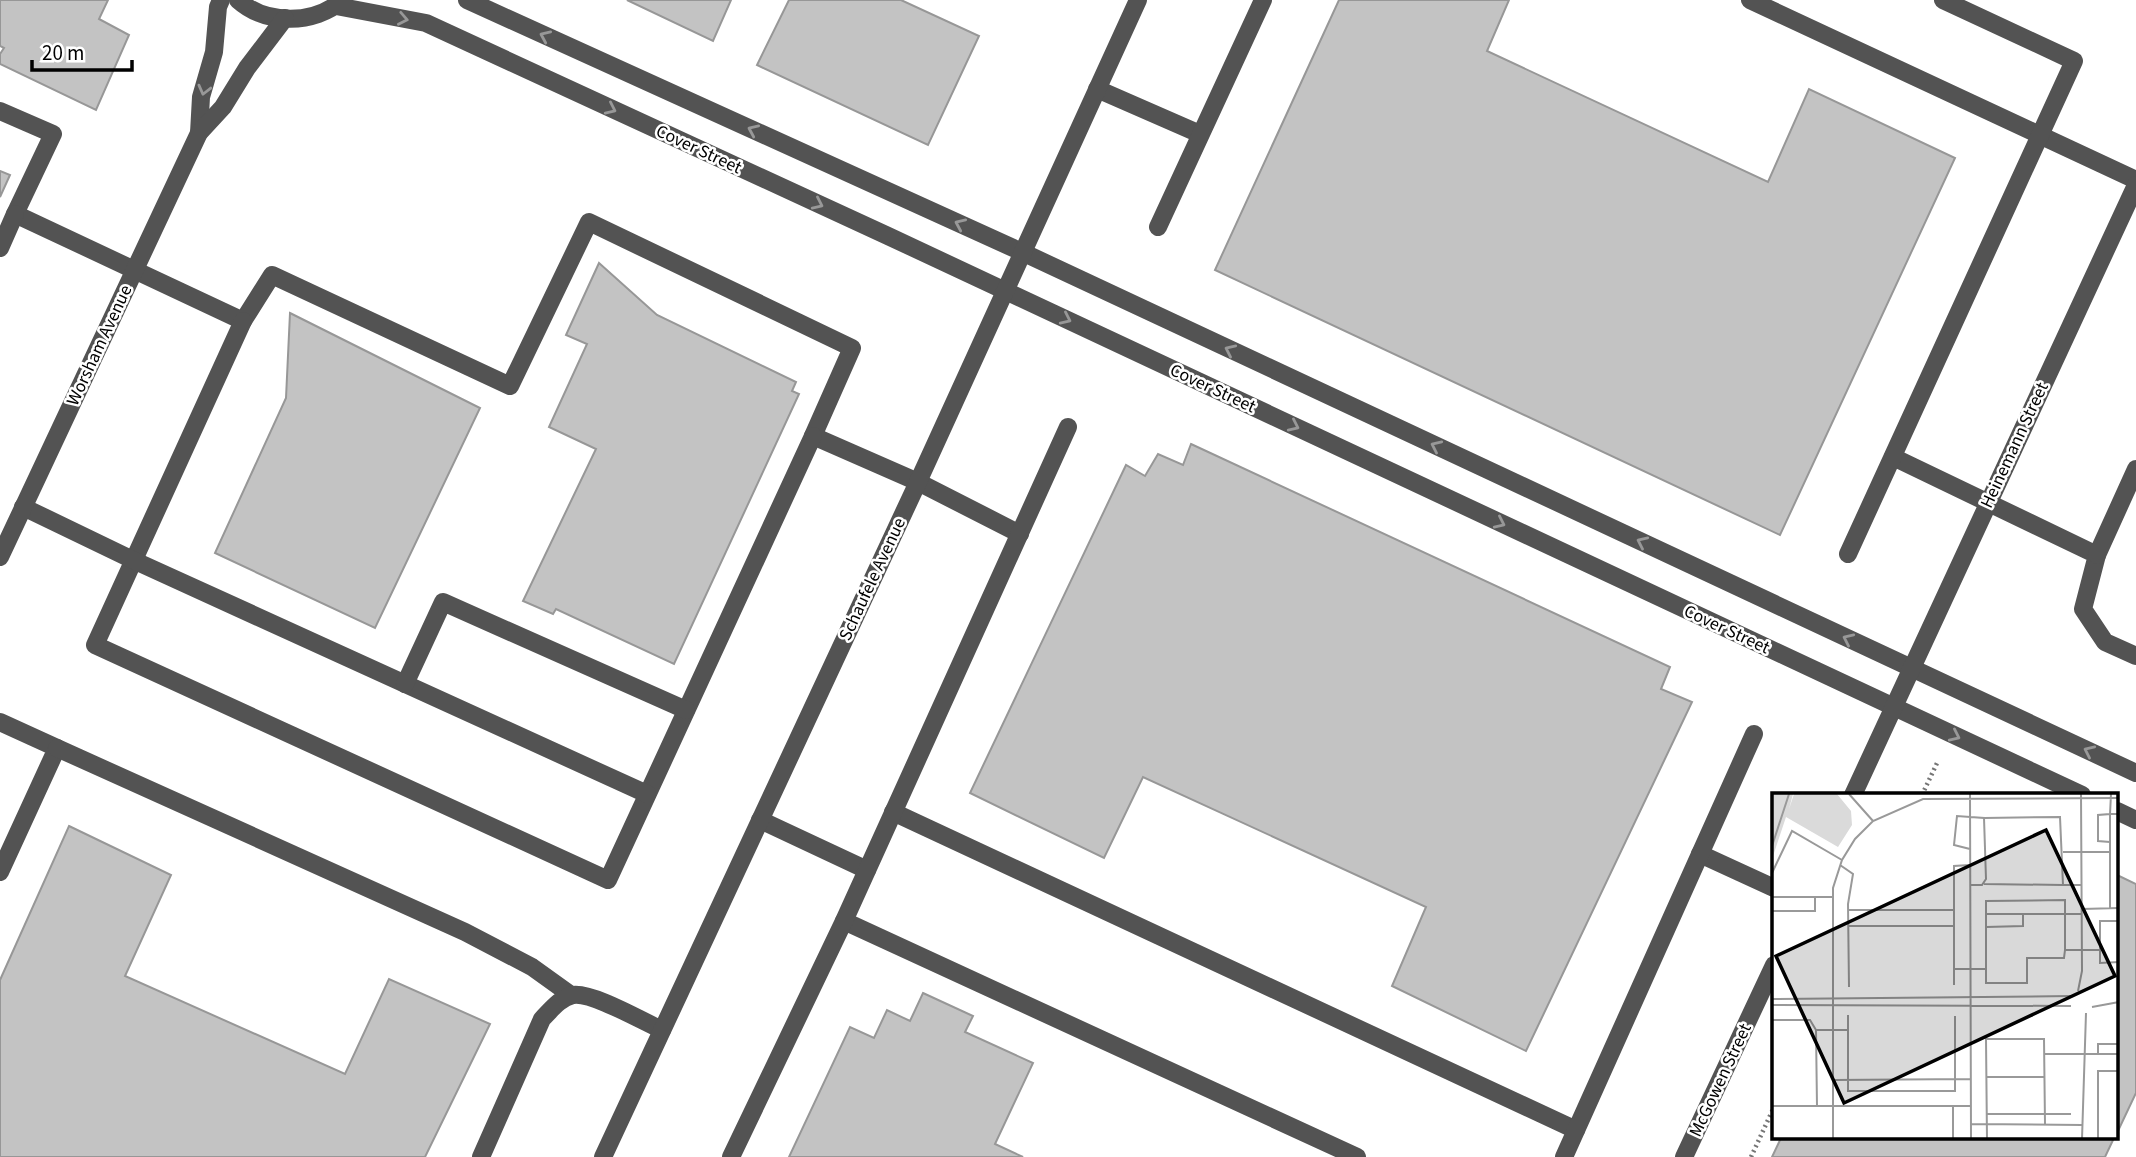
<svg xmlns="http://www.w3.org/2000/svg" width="2136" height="1157" font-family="'Source Sans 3',sans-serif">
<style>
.building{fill:#c3c3c3;stroke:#979797;stroke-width:2}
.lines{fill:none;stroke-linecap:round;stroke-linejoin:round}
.path{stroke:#757575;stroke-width:4.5;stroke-dasharray:2 3.5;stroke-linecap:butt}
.minor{stroke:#535353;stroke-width:18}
.oneway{stroke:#989898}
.labels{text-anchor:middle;stroke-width:5;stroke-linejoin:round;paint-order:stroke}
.street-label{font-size:18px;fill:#000;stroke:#fff}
.inset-road{fill:none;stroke:#999;stroke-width:2}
.view{fill:#000;fill-opacity:0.15;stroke:#000;stroke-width:3.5}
.inset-edge{fill:none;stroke:#000;stroke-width:3.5}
</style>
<rect width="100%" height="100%" fill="#fff"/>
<!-- building -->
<g class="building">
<polygon points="0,0 108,0 99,19 129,35 96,110 0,64 0,54 4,48 0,46"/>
<polygon points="627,0 731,0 713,41"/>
<polygon points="789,0 901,0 979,36 928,145 757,65"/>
<polygon points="1339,0 1509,0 1487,51 1768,182 1809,89 1955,158 1780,535 1215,270"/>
<polygon points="0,171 10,175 0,197"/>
<polygon points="599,263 657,315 796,382 792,391 799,394 674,664 556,609 553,614 523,601 596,449 549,427 587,344 566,335"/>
<polygon points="290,313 480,408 375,628 215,553 286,398"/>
<polygon points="1191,444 1670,667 1661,689 1692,702 1526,1051 1392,986 1426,907 1143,777 1104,858 970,793 1126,465 1145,476 1158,454 1183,465"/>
<polygon points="69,826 171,875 125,976 345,1074 389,979 490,1024 425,1157 0,1157 0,980"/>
<polygon points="2117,875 2136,884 2136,1093 2117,1133"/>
<polygon points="923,993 973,1016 965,1032 1033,1063 995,1144 1023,1157 789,1157 850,1027 874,1038 887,1010 910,1021"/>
<polygon points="1781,1138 2114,1138 2105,1157 1772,1157"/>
</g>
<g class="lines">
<!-- path -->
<g class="path">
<polyline points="1922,795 1938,761"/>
<polyline points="1751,1157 1774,1107"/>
</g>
<!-- minor -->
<g class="minor">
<path d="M238,0c28,25 77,25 104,0"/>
<polyline points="467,0 1022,252 2136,773"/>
<polyline points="1750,0 2136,180"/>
<polyline points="336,6 426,23 888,236 2082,795"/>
<polyline points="1097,89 1200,134"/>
<polyline points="0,111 53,134 15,214 243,321 272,275 510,386 589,222 852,348 813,436 918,482 1020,534"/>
<polyline points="199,133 201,97 214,52 218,7 221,0"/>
<polyline points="1158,227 1263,0"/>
<polyline points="0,248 15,214"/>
<polyline points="243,321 95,645 608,880 813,436"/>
<polyline points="1893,457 2097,555 2083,609 2105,642 2136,656"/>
<polyline points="23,507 133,560 647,794"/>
<polyline points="1848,554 2074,61 1943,0"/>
<polyline points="2097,555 2136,469"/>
<polyline points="0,557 199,133 223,107 247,68 285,18"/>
<polyline points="405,684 443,602 686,710"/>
<polyline points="0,722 57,748 0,872"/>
<polyline points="57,748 465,932 532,967 571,995"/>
<polyline points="1853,795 2136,185"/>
<polyline points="2117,811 2136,820"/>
<polyline points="893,812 1576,1130"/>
<polyline points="760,820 867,870"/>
<polyline points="1700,854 1774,888"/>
<polyline points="844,921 1357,1157"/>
<path d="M481,1157l61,-138c9,-9 18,-21 31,-24 19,-3 69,26 89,35"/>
<polyline points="603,1157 918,482 1138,0"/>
<polyline points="731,1157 844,921 1068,427"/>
<polyline points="1564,1157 1754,734"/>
<polyline points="1684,1157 1774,965"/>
</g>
</g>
<!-- one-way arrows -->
<defs><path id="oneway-chevron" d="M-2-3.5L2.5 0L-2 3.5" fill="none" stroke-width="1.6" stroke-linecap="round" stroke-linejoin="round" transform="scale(1.75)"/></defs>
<g class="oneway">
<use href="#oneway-chevron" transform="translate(403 19) rotate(11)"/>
<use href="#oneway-chevron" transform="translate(545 36) rotate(-156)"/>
<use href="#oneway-chevron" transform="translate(204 90) rotate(104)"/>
<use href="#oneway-chevron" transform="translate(611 109) rotate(25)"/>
<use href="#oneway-chevron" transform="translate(753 130) rotate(-156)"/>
<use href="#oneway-chevron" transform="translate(818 204) rotate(25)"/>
<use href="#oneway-chevron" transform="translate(960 224) rotate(-156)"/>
<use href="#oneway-chevron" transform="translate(1066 319) rotate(25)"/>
<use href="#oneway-chevron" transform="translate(1230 350) rotate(-155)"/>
<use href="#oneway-chevron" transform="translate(1294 426) rotate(25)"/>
<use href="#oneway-chevron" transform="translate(1436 446) rotate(-155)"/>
<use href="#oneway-chevron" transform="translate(1500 523) rotate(25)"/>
<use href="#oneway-chevron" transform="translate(1642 542) rotate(-155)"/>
<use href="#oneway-chevron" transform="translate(1848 639) rotate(-155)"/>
<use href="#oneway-chevron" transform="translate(1955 736) rotate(25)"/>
<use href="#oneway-chevron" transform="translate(2089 751) rotate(-155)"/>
</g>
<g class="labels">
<!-- street labels -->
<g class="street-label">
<text transform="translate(699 149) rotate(25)" y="6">Cover Street</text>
<text transform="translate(99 345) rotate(-65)" y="6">Worsham Avenue</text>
<text transform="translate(1213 388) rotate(25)" y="6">Cover Street</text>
<text transform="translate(2014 445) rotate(-65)" y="6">Heinemann Street</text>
<text transform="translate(872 579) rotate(-65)" y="6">Schaufele Avenue</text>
<text transform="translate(1727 629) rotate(25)" y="6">Cover Street</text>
<text transform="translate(1720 1080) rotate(-65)" y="6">McGowen Street</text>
</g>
</g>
<!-- overview -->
<g transform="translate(1772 793)">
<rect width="346" height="346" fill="#fff"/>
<path d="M0,1h21l-4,15 5,-15h43l14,17 1,14 -14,22 -52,-30 -14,42z" fill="#dadada"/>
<path class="inset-road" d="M77,1l24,27M198,1l1,345M212,25l76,-1 3,68h19M338,49l-12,-1v-26l12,-1 1,-20M0,53l17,-52M198,56l-16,-4 3,-29 27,2 2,61 -4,6h-12M291,59h47M68,72l13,9 -5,30 1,83M0,80l20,-42 50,29M212,91l79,1M0,104h61M338,115v-94h9M310,116l37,-1M76,117h105M0,118h43v-14M214,121h96M76,133h106M214,134l37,-1v-12M328,157v-29h19M182,176h32v14h41v-25h37l1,-8h35v13l19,-1M214,176v-68l79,-1v50M182,192v-119l16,-1M306,198l4,-20 -1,-177M0,206l300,-3M0,212l299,1M320,214l27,-5M76,222v76h107v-75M0,227h38l6,10h32M44,237l1,77M273,261h74M326,261v-10h21M214,284h59M61,287l138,-1M0,313h199M181,313v33M215,321h84M199,331l111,1M61,346v-251l9,-28 13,-21 18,-18 50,-22 196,-1M215,346l-1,-100h58l1,85M310,346l4,-126M326,346v-68h21"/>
<path class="view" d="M274,37l69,146 -271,127 -68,-147z"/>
<rect width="346" height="346" class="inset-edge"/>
</g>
<!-- scale -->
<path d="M32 60v10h100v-10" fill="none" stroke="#000000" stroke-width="3.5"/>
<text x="42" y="60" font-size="21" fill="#000000" stroke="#ffffff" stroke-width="5" paint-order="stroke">20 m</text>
</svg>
